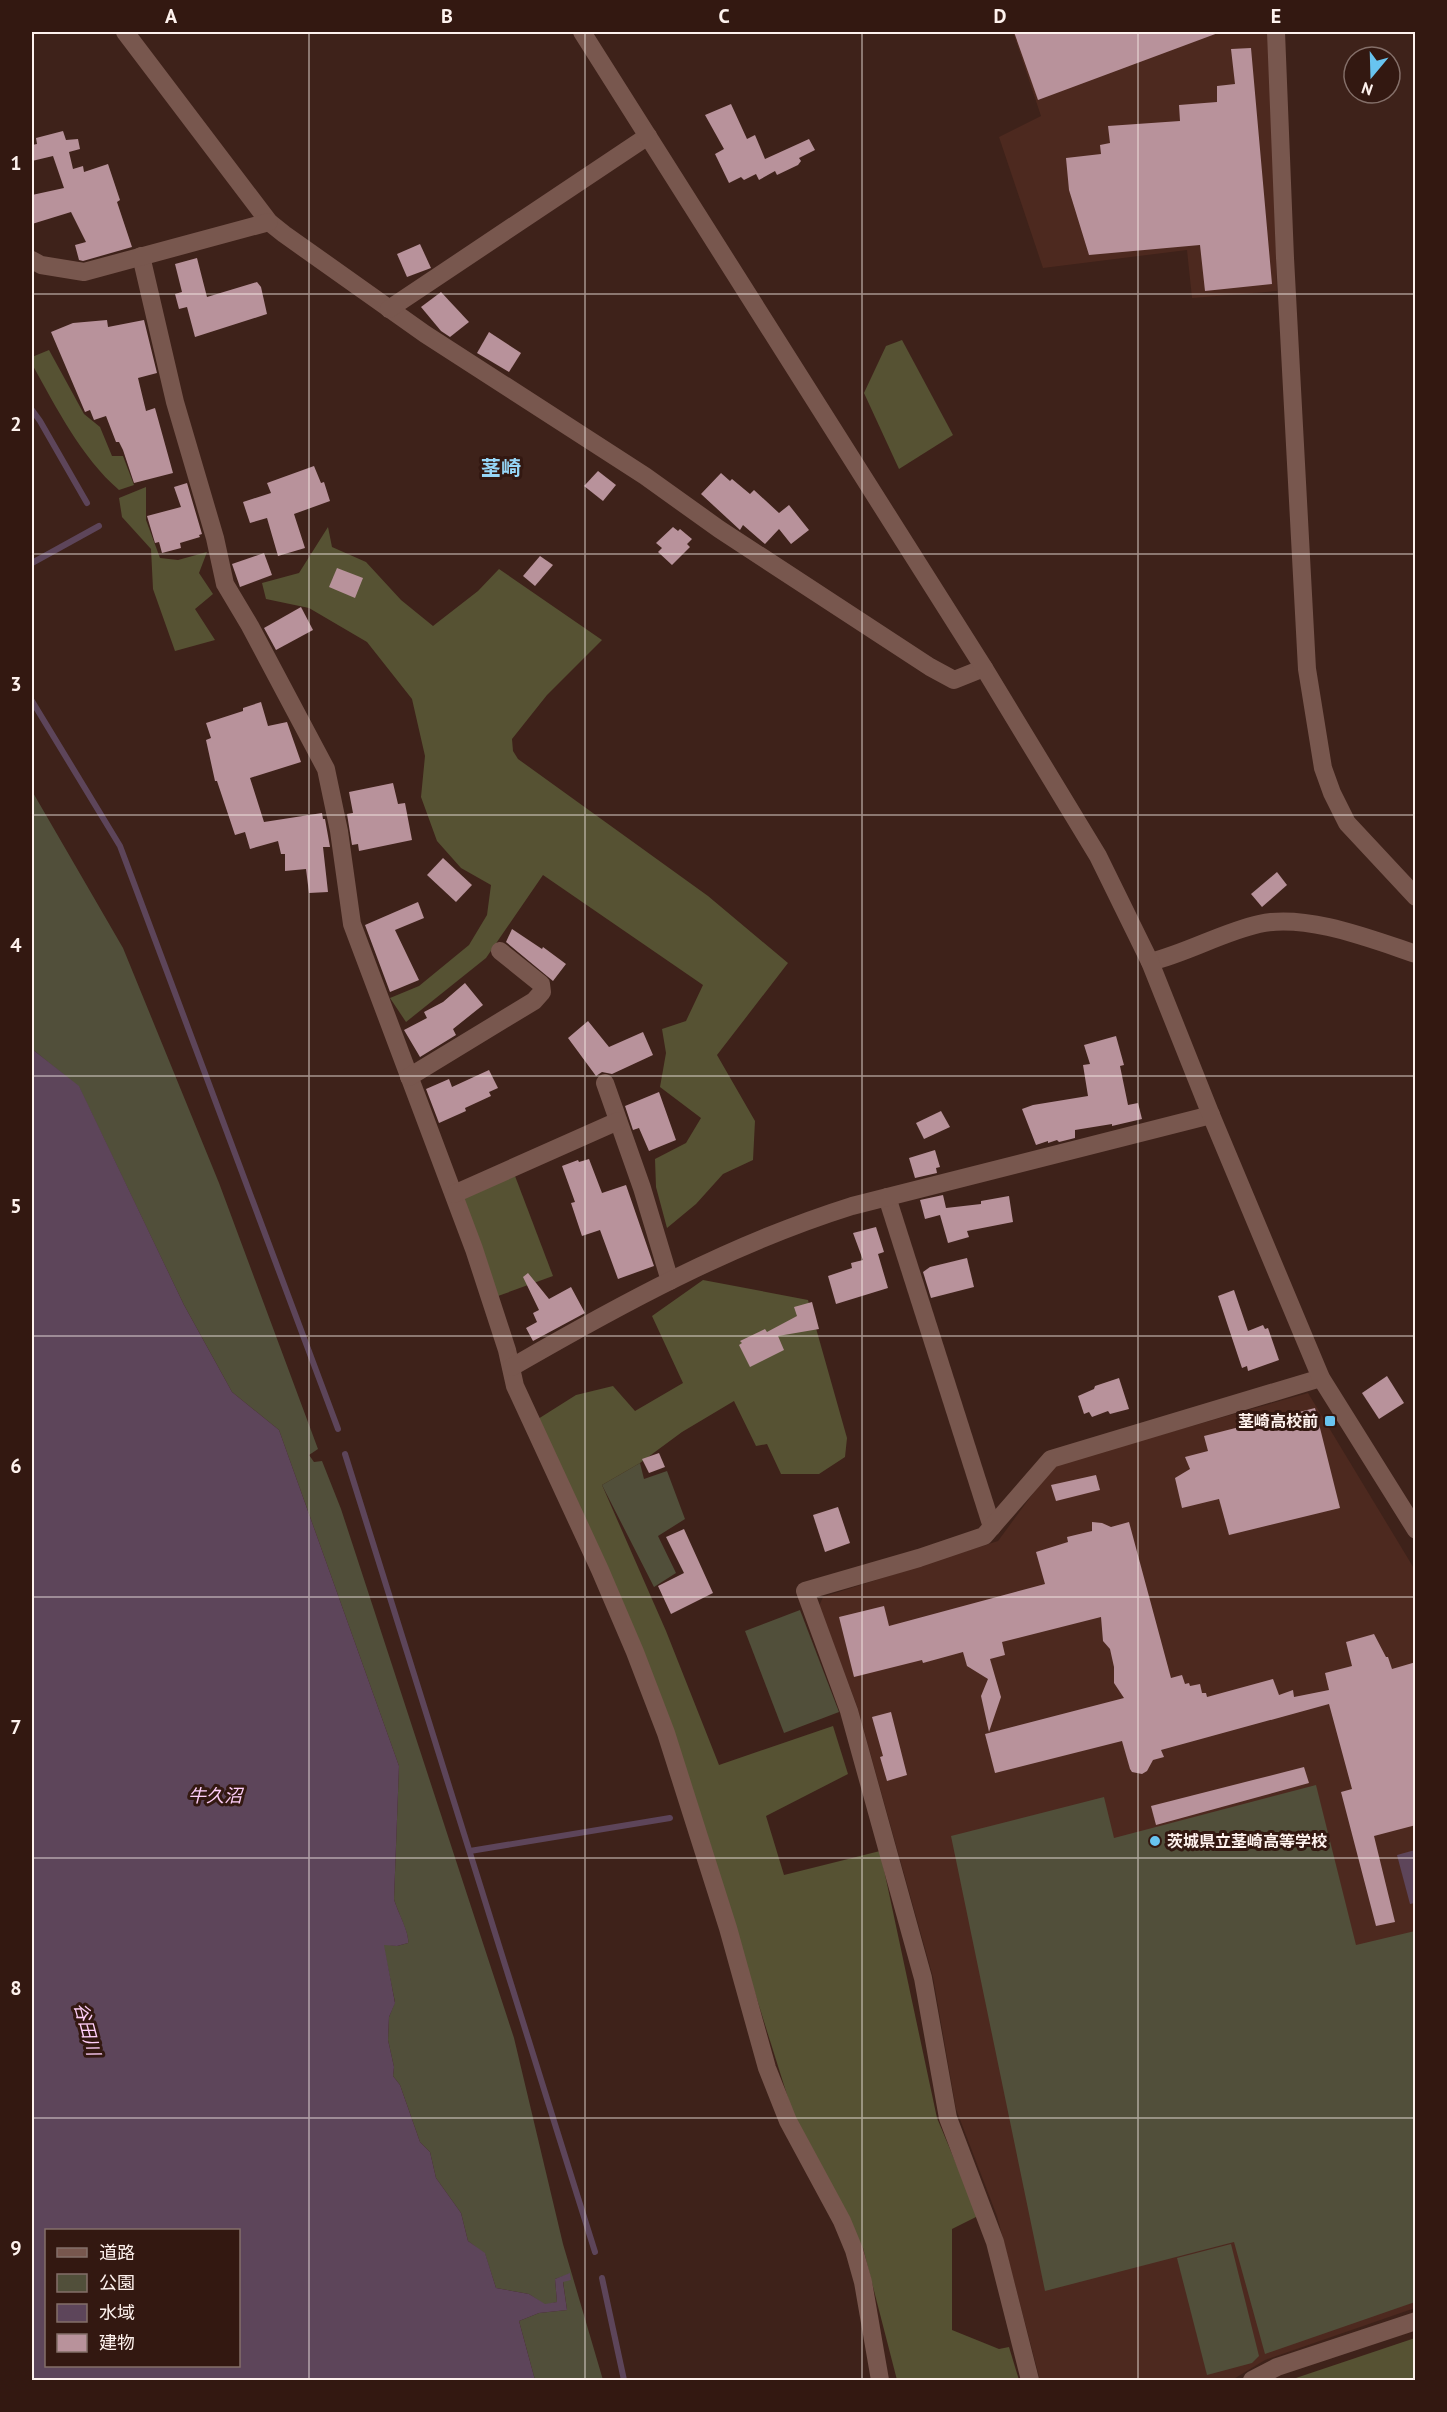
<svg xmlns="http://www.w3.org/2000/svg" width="1447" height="2412" font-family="'PT Sans','Noto Sans JP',sans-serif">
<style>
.built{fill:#4d291f}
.green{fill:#514f3a}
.forest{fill:#565233}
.water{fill:#5d455a;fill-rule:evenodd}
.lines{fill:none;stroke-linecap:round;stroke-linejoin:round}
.stream{stroke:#5d455a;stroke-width:6}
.building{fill:#b8929b}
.minor{stroke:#78574e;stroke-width:18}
.tertiary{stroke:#78574e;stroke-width:18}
.grid{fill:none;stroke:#fef2ee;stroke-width:1.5;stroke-opacity:0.55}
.poi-dot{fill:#68c4f0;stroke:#331811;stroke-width:2}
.labels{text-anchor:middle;stroke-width:6;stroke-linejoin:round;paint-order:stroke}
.poi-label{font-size:16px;font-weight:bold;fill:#fef2ee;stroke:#331811;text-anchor:end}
.water-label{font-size:18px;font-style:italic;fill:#ffcff9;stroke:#331811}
.quarter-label{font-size:20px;font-weight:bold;fill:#97d7f8;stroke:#331811}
.neatline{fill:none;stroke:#fef2ee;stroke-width:2}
.grid-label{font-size:20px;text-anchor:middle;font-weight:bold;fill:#fef2ee}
</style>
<rect width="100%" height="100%" fill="#3e221a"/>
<!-- built -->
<g class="built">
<polygon points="1013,32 1267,32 1271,52 1277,291 1192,298 1187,250 1043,268 999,137 1041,116"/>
<polygon points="1308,1393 1415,1570 1415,2308 1265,2360 1232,2380 1040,2380 997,2216 956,2109 933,1977 857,1706 819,1606 823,1597 998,1541 1054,1465"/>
</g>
<!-- green -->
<g class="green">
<path d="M32,791l91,157 96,235 99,266 -9,6 5,7 8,-1 19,48 173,529 49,206 40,136h-68l-16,-59 20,-8 28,-3 -4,-29 7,-7 -15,5 2,23 -12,3 -16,-11 -33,-6 -11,-34 -17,-13 -7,-28 -25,-35 -6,-26 -10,-10 -20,-57 -7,-9 1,-9 -6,-27 1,-23 6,-15 -12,-58 14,2 11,-3c2,-9 -11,-32 -14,-44l5,-133 -120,-336 -47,-38 -48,-87 -105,-218 -47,-38z"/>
<polygon points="640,1463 644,1479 667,1471 685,1519 658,1536 676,1573 654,1587 602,1485"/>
<polygon points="800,1610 839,1712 784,1733 745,1631"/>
<polygon points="1316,1785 1356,1945 1415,1931 1415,2302 1265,2354 1234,2242 1045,2291 951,1836 1104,1797 1114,1838"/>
<polygon points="1231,2244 1259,2356 1252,2363 1207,2375 1177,2258"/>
</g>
<!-- forest -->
<g class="forest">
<polygon points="902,340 953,435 899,469 864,393 886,346"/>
<path d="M49,350l35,64 16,13 12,29h11l11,29 -15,5c-38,-33 -63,-83 -87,-126v-7z"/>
<polygon points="146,487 146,520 160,558 178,560 207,552 199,573 213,594 195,609 215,640 175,651 153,589 151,549 122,517 119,498"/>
<polygon points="328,527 332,547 366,562 401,600 433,626 478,591 499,569 602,640 547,695 512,739 513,751 518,759 708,896 788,963 717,1055 755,1121 753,1160 723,1174 696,1204 667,1228 656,1187 655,1159 686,1143 701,1118 660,1087 666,1053 662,1029 686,1021 703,985 543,875 486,958 406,1022 390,998 419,986 469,945 487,915 491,885 461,868 437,841 421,797 425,756 412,699 367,642 309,608 266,599 262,583 299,573"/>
<polygon points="515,1176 553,1276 498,1296 461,1197"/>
<polygon points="703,1280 808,1300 847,1438 845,1457 819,1474 781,1474 767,1444 756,1446 734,1401 682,1432 640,1463 602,1485 666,1631 719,1765 833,1726 848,1774 766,1816 784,1875 880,1851 937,2118 978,2216 952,2229 952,2330 999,2349 1009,2347 1019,2380 897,2380 863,2248 794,2117 674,1735 538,1419 576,1395 613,1386 635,1411 683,1383 652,1316"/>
<polygon points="1415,2338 1415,2380 1290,2380"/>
</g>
<!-- water -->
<g class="water">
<path d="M32,1049l47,37 105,219 48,87 47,38 120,336 -5,133c3,12 16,34 14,44l-11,3 -13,-1 11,58 -6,14 -1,23 6,27 -1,9 7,9 20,57 10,10 6,26 25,35 7,28 17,12 11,35 33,6 16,10 12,-2 -2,-23 15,-6 1,7 -8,2 4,28 -28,3 -20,8 16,59h-503zM46,2230h192v136h-192z"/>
<polygon points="1415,1850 1415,1903 1410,1904 1397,1855"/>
</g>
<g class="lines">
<!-- stream -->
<g class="stream">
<polyline points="32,410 40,421 87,503"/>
<polyline points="32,563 99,526"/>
<polyline points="32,701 120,846 338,1429"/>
<polyline points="345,1454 595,2252"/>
<polyline points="470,1851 670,1818"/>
<polyline points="602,2278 624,2380"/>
</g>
</g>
<!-- building -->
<g class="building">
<polygon points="1014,32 1218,32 1218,33 1038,100"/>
<polygon points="1251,48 1272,284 1205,291 1200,245 1089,255 1069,190 1066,158 1101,154 1100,145 1110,143 1108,126 1180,121 1179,105 1217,102 1217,86 1235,84 1231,49"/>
<polygon points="731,104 747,139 755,135 765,159 809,139 815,150 799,158 801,161 798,165 777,175 775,171 759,180 756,174 744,180 741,177 729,183 715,154 724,149 705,115"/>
<polygon points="63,131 66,140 78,139 80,149 69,152 73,169 83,166 84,172 108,164 120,200 117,202 132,247 83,261 79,260 75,245 86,242 71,212 32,224 32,195 64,188 53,156 32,161 32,145 37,144 36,138"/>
<polygon points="420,244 431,268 407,277 397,254"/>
<polygon points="197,258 207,297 257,282 261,287 267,314 195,337 187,307 179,309 175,294 182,292 175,264"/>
<polygon points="441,292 469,322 450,337 441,331 421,307"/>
<polygon points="107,320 108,327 144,320 157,373 138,378 146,411 155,408 173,473 134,483 123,450 119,442 116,442 106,416 94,420 90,410 85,412 51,332 73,323"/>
<polygon points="489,332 521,353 509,372 477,353"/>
<polygon points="314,466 321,483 324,482 330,501 294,514 305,548 278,556 267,518 250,523 243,502 271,493 267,483"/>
<polygon points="598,471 616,485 603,501 584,486"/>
<polygon points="721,473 730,481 732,479 750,494 754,490 779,513 789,505 809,530 791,544 779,529 765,544 743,525 740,530 701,494"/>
<polygon points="187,483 202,534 199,535 200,537 180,543 181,548 162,553 159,542 155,543 147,516 181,507 174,487"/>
<polygon points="673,527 678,531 680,529 692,539 687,544 690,547 672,565 658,552 662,548 656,543"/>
<polygon points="264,553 272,575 240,587 232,564"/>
<polygon points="540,556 553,565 535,586 523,576"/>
<polygon points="337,568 363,578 355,598 329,587"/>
<polygon points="301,607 313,630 276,650 264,628"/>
<polygon points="261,702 268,726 287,722 301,762 250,778 264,822 322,813 323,819 325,819 330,847 323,847 328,892 309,893 306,869 285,871 285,854 281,854 278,841 250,849 245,832 235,835 217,781 215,781 206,740 211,738 206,723 243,711 243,708"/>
<polygon points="393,783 398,804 405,803 412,840 359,851 358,844 352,845 347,814 353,813 349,792"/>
<polygon points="443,858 472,885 456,902 427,875"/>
<polygon points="1277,872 1287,885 1262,907 1251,894"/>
<polygon points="418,902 424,918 395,930 419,980 390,992 365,925"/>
<polygon points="512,929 542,949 543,947 566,964 553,981 506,942"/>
<polygon points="465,983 483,1005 453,1029 456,1035 420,1057 404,1030 427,1018 424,1012 443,1002"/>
<polygon points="588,1021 609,1047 643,1032 653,1055 612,1074 602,1072 596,1076 568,1038"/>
<polygon points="1116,1036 1124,1065 1120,1066 1128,1105 1138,1103 1142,1119 1112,1126 1112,1124 1075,1130 1075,1138 1059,1142 1057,1140 1048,1143 1048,1141 1036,1145 1022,1109 1033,1105 1088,1096 1083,1065 1090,1064 1084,1045"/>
<polygon points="489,1070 498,1088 489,1092 491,1096 465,1108 466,1111 439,1123 426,1089 449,1079 452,1087"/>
<polygon points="659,1092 676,1140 649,1151 639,1128 633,1130 625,1106"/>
<polygon points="941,1111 950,1127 924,1139 916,1123"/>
<polygon points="935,1150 940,1167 936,1168 937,1173 915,1178 909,1158"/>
<polygon points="589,1159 602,1193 626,1185 654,1266 618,1279 600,1230 582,1236 571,1203 575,1202 562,1166 578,1160 579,1162"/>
<polygon points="943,1195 946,1208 981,1204 981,1201 1009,1196 1013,1222 967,1231 969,1237 948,1243 940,1215 925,1219 920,1200"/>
<polygon points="876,1227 884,1252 878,1254 888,1288 836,1304 828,1276 852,1268 851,1263 863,1260 853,1233"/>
<polygon points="967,1258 974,1287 931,1298 923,1272 930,1267"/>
<polygon points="528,1273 549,1299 571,1287 585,1313 533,1341 526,1328 537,1322 533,1313 539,1310 523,1277"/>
<polygon points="1234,1290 1248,1331 1263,1325 1265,1329 1268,1328 1279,1360 1248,1371 1247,1366 1242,1368 1218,1296"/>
<polygon points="812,1302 819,1329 778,1336 784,1350 750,1367 739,1345 742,1343 740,1341 765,1329 767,1332 797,1316 794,1307"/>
<polygon points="1387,1376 1404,1403 1379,1419 1362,1393"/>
<polygon points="1119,1378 1129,1409 1110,1414 1108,1411 1092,1417 1089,1412 1084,1414 1078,1396 1094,1389 1095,1386"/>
<polygon points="1315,1408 1340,1508 1229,1535 1219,1499 1182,1508 1175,1478 1190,1469 1185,1457 1208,1451 1204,1436"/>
<polygon points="659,1453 665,1467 649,1473 642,1459"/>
<polygon points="1096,1475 1100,1490 1056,1501 1051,1485"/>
<polygon points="838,1507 850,1543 825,1552 813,1515"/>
<polygon points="1092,1522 1102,1523 1111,1527 1129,1522 1171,1678 1182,1675 1185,1684 1189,1683 1190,1686 1200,1684 1202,1693 1206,1693 1207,1697 1273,1679 1279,1695 1293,1690 1294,1697 1329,1690 1325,1673 1352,1666 1346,1642 1374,1634 1386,1657 1388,1657 1392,1669 1416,1662 1416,1825 1374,1836 1395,1922 1376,1926 1341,1792 1352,1789 1329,1704 1161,1750 1164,1757 1153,1760 1147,1771 1142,1774 1132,1772 1130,1769 1122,1741 995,1773 985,1734 1124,1698 1114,1683 1114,1667 1110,1649 1103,1641 1101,1617 1002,1642 1005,1655 990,1659 1001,1697 989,1732 981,1696 988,1679 967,1666 963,1652 923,1663 922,1660 854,1677 839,1617 884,1606 889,1626 1045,1584 1036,1552 1068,1542 1067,1537 1092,1531"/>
<polygon points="684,1529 713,1593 671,1614 658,1586 684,1573 666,1537"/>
<polygon points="891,1712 907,1775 887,1781 880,1757 883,1756 872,1717"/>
<polygon points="1304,1767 1309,1783 1156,1825 1151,1806"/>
</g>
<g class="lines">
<!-- minor -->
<g class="minor">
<polyline points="125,32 269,222 284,234 425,334 645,476 719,529 930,667 954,680 984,668"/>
<polyline points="1276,32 1285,258 1307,669 1323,768 1332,793 1347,823 1416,897"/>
<polyline points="141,256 175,402 215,538 225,584 250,626 326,769 339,831 352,924 474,1249 507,1350 515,1386 600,1570 635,1652 666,1733 728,1928 767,2068 788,2121 842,2221 854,2250 863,2282 880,2380"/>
<polyline points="32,260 41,265 84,272 269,222"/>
<polyline points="389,309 648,136"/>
<path d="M1150,962c37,-9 73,-30 109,-38 46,-11 112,15 157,30"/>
<polyline points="409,1077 534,1001 542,992 541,984 500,951"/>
<polyline points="605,1083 642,1188 670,1281"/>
<polyline points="454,1194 618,1121"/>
<polyline points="887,1197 992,1527"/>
<path d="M512,1367c109,-63 219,-123 340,-161l359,-91"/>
<polyline points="1030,2380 995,2242 948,2118 923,1978 849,1711 805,1591 919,1558 984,1536 1051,1459 1321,1378"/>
<polyline points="1252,2380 1277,2367 1416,2321"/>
</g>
<!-- tertiary -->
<polyline class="tertiary" points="582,32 984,668 1098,856 1150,962 1211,1115 1321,1378 1416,1530"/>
</g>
<!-- grid -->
<path class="grid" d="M309,32v2348M585,32v2348M862,32v2348M1138,32v2348M32,294h1384M32,554h1384M32,815h1384M32,1076h1384M32,1336h1384M32,1597h1384M32,1858h1384M32,2118h1384"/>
<!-- markers -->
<g class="poi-dot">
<rect x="1324" y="1415" width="12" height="12" rx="3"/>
<circle cx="1155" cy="1841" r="6"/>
</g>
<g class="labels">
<!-- poi labels -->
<g class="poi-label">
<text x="1318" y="1427">茎崎高校前</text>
<text x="1167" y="1847" text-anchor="start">茨城県立茎崎高等学校</text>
</g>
<!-- water labels -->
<g class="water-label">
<text x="215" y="1802">牛久沼</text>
<text transform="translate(87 2029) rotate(75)" y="6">谷田川</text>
</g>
<!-- quarter labels -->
<g class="quarter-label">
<text x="501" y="475">茎崎</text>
</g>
</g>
<!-- border -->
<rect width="1447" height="2412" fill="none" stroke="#331811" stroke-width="66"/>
<!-- legend -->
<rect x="45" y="2229" width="195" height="138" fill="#331811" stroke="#846f69" stroke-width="1.5"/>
<rect x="57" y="2248" width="30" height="9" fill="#78574e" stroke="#846f69" stroke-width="1.5"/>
<text x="99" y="2259" font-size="18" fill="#fef2ee">道路</text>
<rect x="57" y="2274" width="30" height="18" fill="#514f3a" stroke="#846f69" stroke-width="1.5"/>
<text x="99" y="2289" font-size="18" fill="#fef2ee">公園</text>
<rect x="57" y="2304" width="30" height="18" fill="#5d455a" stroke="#846f69" stroke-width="1.5"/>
<text x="99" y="2319" font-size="18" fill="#fef2ee">水域</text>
<rect x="57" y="2334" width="30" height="18" fill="#b8929b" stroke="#846f69" stroke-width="1.5"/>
<text x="99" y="2349" font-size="18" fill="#fef2ee">建物</text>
<!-- north arrow -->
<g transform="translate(1372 75) rotate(199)"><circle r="28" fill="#331811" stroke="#846f69" stroke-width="1.5"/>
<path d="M0-4.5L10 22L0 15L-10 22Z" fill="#68c4f0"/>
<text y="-9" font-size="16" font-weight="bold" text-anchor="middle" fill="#fef2ee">N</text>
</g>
<rect x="33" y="33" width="1381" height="2346" class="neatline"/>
<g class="grid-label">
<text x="171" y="23">A</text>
<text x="447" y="23">B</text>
<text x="724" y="23">C</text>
<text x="1000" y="23">D</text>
<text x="1276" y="23">E</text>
<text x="16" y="170">1</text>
<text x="16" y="431">2</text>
<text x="16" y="691">3</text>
<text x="16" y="952">4</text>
<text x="16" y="1213">5</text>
<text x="16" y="1473">6</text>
<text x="16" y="1734">7</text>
<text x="16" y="1995">8</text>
<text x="16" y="2255">9</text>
</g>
</svg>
